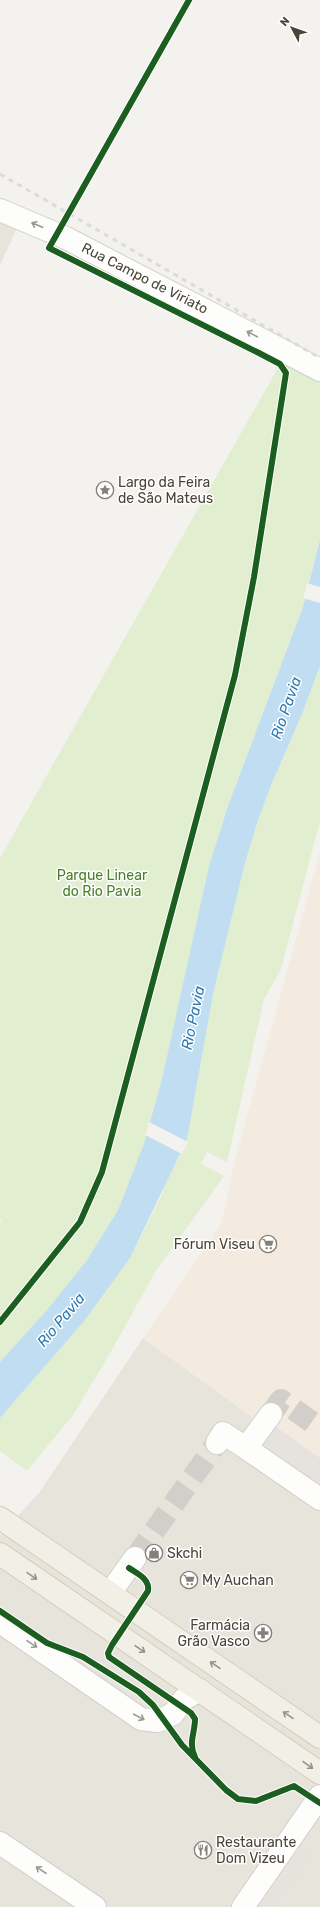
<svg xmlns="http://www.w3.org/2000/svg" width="320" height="1907" font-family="Rubik,sans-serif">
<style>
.residential{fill:#e7e4dc}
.commercial{fill:#f3ebdf}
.green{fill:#e1eecf}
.parking{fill:#e6e3df}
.water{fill:#c0ddf1}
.pier{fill:#f4f2ee}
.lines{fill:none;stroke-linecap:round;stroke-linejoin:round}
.minor-tunnel{stroke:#d2cfca;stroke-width:22;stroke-dasharray:22 11;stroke-linecap:butt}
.minor-casing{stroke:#d2d0cb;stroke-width:24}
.major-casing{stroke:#d6cebb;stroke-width:24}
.minor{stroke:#fdfdfc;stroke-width:22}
.major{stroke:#f2efe6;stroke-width:22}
.rail{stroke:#dbdbda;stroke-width:3;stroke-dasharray:5 5;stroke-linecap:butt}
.cycleway-casing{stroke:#fff;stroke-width:8}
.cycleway{stroke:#1b5e20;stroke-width:6}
.oneway{stroke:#9b9791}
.oneway2{stroke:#969187}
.labels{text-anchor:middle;stroke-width:3;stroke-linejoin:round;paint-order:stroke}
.street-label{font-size:14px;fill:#4b4439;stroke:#fff}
.poi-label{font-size:14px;fill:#4b4439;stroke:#fff;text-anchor:start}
.park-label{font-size:14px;fill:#4a7f2a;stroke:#fff}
.water-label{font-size:15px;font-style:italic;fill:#2e7ab2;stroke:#fff}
</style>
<rect width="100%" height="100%" fill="#f4f2ee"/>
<!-- residential -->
<g class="residential">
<polygon points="0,219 18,226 0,265"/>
<polygon points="143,1338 320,1466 320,1907 0,1907 0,1535 39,1493"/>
</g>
<!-- commercial -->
<polygon class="commercial" points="320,852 320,1466 143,1338 222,1222 234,1163"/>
<!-- green -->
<g class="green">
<polygon points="283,359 320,380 320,540 303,607 228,806 209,866 162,1079 144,1146 118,1210 87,1260 47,1310 0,1362 0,1224 2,1220 0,1219 0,858"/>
<polygon points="320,666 320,821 281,969 264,999 227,1162 207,1152 201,1164 224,1176 155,1272 112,1350 73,1415 27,1471 0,1451 0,1418 85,1320 130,1258 162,1194 206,1033 213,994 245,863 258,820 272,783 302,714"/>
</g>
<!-- parking -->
<g class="parking">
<polygon points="275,1426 320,1458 320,1483 263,1443"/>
<polygon points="304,1845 313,1852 275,1907 261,1907"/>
</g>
<!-- water -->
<polygon class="water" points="320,540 320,666 302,714 272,783 258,820 245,863 213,994 187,1139 130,1258 85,1320 0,1418 0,1362 47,1310 87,1260 118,1210 144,1144 162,1079 209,866 228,806 303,607"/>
<!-- pier -->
<g class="pier">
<polygon points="307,583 320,587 320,603 303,598"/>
<polygon points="149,1122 188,1142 182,1154 145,1135"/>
</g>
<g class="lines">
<!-- minor-tunnel -->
<g class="minor-tunnel">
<polyline points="271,1414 281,1400 320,1428"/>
<polyline points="135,1558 217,1443"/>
</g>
<defs>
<g id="minor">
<polyline points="0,210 66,238 320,370"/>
<polyline points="271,1414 246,1448 320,1499"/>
<polyline points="217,1443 223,1433 246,1448"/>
<polyline points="110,1593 135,1558"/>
<polyline points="0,1622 141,1719 158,1721 173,1714 184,1699 200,1690"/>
<polyline points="0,1843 95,1907"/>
<polyline points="243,1907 320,1796"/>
</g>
<g id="major">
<polyline points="0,1518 320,1737"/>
<polyline points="0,1554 320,1773"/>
</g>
</defs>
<!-- minor casing -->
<use href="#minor" class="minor-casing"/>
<!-- major casing -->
<use href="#major" class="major-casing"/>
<!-- minor -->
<use href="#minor" class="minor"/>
<!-- major -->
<use href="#major" class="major"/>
<!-- rail -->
<polyline class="rail" points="0,174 320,358"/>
<defs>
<g id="cycleway">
<polyline points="0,1322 80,1222 102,1172 235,675 254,577 286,373 280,364 257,352 49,248 189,0"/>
<path d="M129,1568c9,6 21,11 19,23l-36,54 -4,8 1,4 82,56 4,6c0,14 -7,24 0,38"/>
<polyline points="0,1611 47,1643 83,1657 139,1692 153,1705 182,1745 226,1790 238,1799 256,1801 294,1786 320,1803"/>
</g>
</defs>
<!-- cycleway casing -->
<use href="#cycleway" class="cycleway-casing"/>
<!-- cycleway -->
<use href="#cycleway" class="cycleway"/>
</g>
<!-- one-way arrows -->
<defs><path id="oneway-shaft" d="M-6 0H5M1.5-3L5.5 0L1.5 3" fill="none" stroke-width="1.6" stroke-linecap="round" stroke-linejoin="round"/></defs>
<g class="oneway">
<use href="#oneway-shaft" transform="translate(37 225) rotate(-157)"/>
<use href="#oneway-shaft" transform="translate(252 334) rotate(-152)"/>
<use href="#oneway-shaft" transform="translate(32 1644) rotate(34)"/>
<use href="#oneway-shaft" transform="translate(139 1717) rotate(28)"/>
<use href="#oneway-shaft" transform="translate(41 1870) rotate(-146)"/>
</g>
<g class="oneway2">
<use href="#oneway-shaft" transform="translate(32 1576) rotate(34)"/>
<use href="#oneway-shaft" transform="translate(140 1649) rotate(34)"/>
<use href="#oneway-shaft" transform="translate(215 1665) rotate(-146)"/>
<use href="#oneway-shaft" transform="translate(288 1715) rotate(-146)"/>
<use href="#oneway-shaft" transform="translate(308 1765) rotate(35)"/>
</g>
<!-- icons -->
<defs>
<symbol id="sight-ring" viewBox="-11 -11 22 22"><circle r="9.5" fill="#fff" stroke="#868178" stroke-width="1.5"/><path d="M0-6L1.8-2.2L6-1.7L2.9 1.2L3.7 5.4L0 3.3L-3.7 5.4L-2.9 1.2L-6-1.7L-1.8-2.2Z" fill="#868178"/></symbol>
<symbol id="supermarket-ring" viewBox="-11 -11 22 22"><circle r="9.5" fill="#fff" stroke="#868178" stroke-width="1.5"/><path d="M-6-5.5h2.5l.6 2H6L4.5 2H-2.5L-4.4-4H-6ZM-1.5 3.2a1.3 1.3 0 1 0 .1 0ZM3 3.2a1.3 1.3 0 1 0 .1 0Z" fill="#868178"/></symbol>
<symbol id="shop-ring" viewBox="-11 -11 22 22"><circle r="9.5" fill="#fff" stroke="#868178" stroke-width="1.5"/><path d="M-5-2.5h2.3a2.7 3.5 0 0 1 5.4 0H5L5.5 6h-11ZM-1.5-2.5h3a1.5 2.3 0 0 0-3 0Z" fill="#868178"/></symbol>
<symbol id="pharmacy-ring" viewBox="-11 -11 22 22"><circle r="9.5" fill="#fff" stroke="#868178" stroke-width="1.5"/><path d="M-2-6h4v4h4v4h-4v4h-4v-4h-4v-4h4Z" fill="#868178"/></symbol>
<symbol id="restaurant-ring" viewBox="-11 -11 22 22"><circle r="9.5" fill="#fff" stroke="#868178" stroke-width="1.5"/><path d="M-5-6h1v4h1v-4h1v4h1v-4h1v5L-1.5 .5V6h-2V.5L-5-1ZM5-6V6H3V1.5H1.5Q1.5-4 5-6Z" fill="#868178"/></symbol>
</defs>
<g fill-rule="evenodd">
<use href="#sight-ring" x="95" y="480" width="20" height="20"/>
<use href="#supermarket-ring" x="258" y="1234" width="20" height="20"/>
<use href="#shop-ring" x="144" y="1543" width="20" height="20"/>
<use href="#supermarket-ring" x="179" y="1570" width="20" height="20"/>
<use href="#pharmacy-ring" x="253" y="1623" width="20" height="20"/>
<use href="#restaurant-ring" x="193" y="1840" width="20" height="20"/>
</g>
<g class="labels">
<!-- street labels -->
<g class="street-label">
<text transform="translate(145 278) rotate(27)" y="5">Rua Campo de Viriato</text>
</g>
<!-- poi labels -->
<g class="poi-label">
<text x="118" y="487">Largo da Feira<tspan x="118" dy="16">de São Mateus</tspan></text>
<text x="255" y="1249" text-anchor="end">Fórum Viseu</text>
<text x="167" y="1558">Skchi</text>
<text x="202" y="1585">My Auchan</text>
<text x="250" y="1630" text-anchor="end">Farmácia<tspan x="250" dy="16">Grão Vasco</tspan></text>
<text x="216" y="1847">Restaurante<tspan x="216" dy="16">Dom Vizeu</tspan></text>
</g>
<!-- park labels -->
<g class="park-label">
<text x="102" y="880">Parque Linear<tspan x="102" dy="16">do Rio Pavia</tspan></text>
</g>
<!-- water labels -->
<g class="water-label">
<text transform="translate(286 708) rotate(-71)" y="5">Rio Pavia</text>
<text transform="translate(193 1018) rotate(-78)" y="5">Rio Pavia</text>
<text transform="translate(61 1320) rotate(-50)" y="5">Rio Pavia</text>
</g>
</g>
<!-- north arrow -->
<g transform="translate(292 28) rotate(311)" stroke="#ffffff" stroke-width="3" paint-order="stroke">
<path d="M0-3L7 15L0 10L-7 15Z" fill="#4b4439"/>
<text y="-6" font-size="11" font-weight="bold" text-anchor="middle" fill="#4b4439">N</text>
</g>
</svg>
